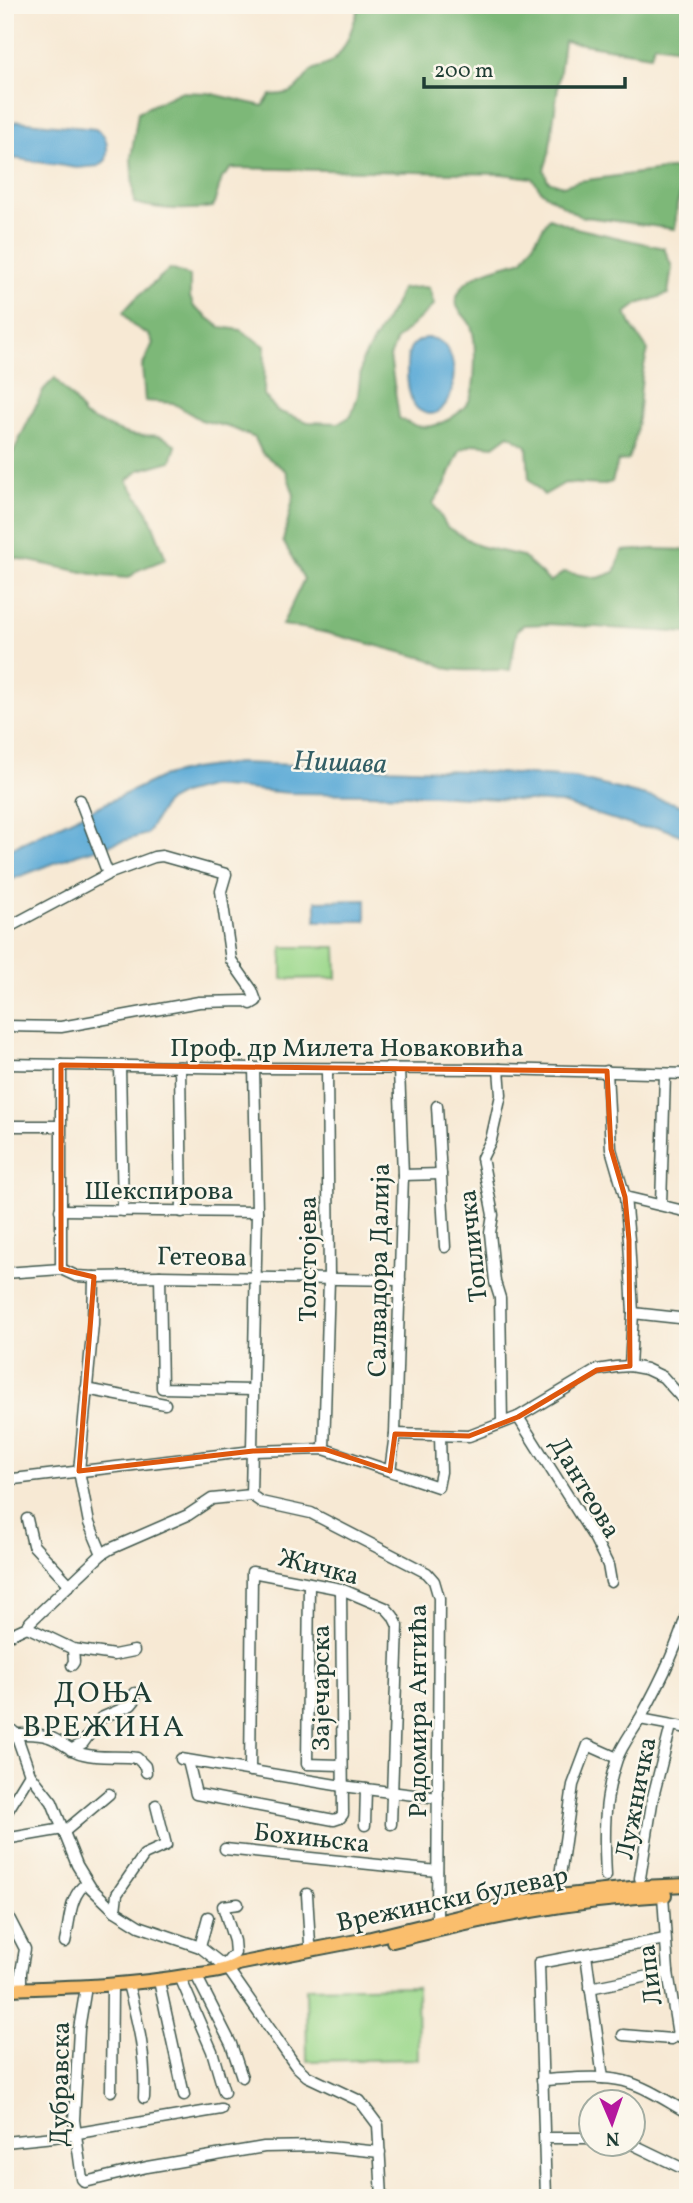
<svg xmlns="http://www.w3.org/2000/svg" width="693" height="2203" font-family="Vollkorn,serif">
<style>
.green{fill:#9cd88c;stroke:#5e8a60;stroke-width:2}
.forest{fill:#7db878;stroke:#4e7a56;stroke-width:2}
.water{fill:#5dabd7;stroke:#3e7486;stroke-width:2}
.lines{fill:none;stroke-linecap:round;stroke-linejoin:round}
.minor-casing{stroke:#3f574c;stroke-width:13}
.major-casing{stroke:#3f574c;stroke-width:16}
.minor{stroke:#fff;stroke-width:10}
.major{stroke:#fabe6d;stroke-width:12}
.marked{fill:none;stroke:#de580e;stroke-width:5;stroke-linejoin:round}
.labels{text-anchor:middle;stroke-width:5;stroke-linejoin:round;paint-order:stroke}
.street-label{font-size:26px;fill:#1f3d34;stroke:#fbf7ec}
.water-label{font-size:28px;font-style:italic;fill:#325e65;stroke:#fbf7ec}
.quarter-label{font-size:30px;letter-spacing:2px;fill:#1f3d34;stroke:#fbf7ec}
</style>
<rect width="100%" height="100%" fill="#fbf7ec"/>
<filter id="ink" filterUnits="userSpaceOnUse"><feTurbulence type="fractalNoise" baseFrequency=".0143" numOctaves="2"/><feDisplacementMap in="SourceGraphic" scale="14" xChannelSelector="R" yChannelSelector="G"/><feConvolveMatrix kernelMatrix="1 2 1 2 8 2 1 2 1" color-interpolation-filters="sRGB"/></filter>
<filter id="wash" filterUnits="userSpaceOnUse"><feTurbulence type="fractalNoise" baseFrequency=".00686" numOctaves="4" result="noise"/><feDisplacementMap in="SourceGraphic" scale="28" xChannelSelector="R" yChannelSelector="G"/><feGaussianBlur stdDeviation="1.57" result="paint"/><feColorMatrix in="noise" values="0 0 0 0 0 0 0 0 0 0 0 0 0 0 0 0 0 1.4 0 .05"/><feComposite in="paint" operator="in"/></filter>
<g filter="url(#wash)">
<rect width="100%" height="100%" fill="#f7e9d4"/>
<!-- green -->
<g class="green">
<polygon points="282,947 336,947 337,978 282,979"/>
<polygon points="417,1986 418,2059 307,2061 306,1988"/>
</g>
<!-- forest -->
<g class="forest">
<path d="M360,5h328v44l-34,-5 -3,11 -87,-14 -15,113 -5,16 4,11 15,5 16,-5 107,-14 -1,13 -8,25 -2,24 -96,-13 -37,-24 -10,-14 -30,-4 -270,-6 -10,10 -9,29c-27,4 -52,3 -79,-4l-3,-45 7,-46 42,-20 29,1 54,13 7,-11c25,-1 25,-4 40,-23 5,-5 13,-5 20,-9 17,-11 23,-40 30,-58z"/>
<path d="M549,218l27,10 88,20 8,19 -4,27 -30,10 -12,9 6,14 16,23c-2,9 -5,18 -6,27 -4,30 -2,55 -14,83l-10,1 -6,21 -10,3 -37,-2 -21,12 -15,-16 -2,-33 -18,-11 -15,11 -20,-2 -14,6 -15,35 -12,18 14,24 32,19 43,10 28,26 14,-10 34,6 17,-6 7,-21 33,-2 33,1v83l-140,-9 -25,1 -6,5 -7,40c-19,-1 -41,2 -60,-1 -9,-2 -16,-9 -25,-11 -48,-11 -94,-27 -143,-33l22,-46 -21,-38 11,-46 -8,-24 -24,-18 -7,-15 -23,-10 -31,-8 -28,-17 -28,-2 -3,-34 11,-24 -4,-8 -17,-10 -9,-13 12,-13 35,-30 20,7v21l4,10 26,20 20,3 25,16 -1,49 13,16 31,11 31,1 12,-7 7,-21 4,-34 32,-55 7,-17 21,-2 7,1 5,17 -37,34 -7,18 9,61c13,8 25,12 40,6 12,-5 23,-12 30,-23 7,-13 8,-61 2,-75 -5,-12 -20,-17 -13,-32 10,-23 44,-27 65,-34z"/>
<path d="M55,378c11,15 21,20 29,38 14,6 28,13 43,18 20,6 30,-6 49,12l-5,15 -32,9 -12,11 21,31 18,47 -28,11 -9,8 -27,-2 -97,-20v-87l39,-80z"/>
</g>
<!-- water -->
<g class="water">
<path d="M17,121l78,8c14,6 13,19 11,31l-7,6 -22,2 -72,-11v-30z"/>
<path d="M425,338c46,-3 31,96 -6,72 -13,-9 -15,-50 -8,-63 3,-4 9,-6 14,-9z"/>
<polygon points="238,763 469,771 574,778 674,803 688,809 688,838 659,827 640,828 561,803 434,795 290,793 211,786 182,794 165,803 147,834 78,854 5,882 5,851 161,777 192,769"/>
<polygon points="366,900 366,921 316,921 316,901"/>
</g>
</g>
<g filter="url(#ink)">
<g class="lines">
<defs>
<g id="minor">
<polyline points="5,929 108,874 80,800"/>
<polyline points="5,1026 61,1027 199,1002 246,1001 251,1004 256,1001 252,990 231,960 221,891 226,874 162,856 154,857 108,874"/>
<polyline points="5,1064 254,1068 499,1069 688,1074"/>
<polyline points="61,1065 61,1269"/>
<polyline points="120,1066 123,1211"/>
<polyline points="180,1067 182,1212"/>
<polyline points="254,1068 257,1212 251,1495 261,1502 311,1513 427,1573 434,1581 439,1598 437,1921"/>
<polyline points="499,1069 501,1095 491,1140 482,1158 493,1215 490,1233 495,1282 500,1298 502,1423"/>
<polyline points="607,1071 611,1149 625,1197 629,1240 633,1313 630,1366"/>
<polyline points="437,1106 445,1247"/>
<polyline points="5,1126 60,1126"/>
<polyline points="403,1175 441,1174"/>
<polyline points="625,1197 688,1212"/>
<polyline points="661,1205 665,1074"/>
<polyline points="60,1210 257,1212"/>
<polyline points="5,1273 61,1269 76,1276 94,1277 160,1276 400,1280"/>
<polyline points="160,1276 162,1388 252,1390"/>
<polyline points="94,1277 93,1324 79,1471 89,1523 102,1554"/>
<polyline points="633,1313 688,1319"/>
<polyline points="86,1389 165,1404"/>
<polyline points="518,1417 595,1539 608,1565 611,1582"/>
<polyline points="395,1434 469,1436 518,1417 597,1370 616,1367 630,1366 646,1369 663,1377 688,1405"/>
<polyline points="324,1449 329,1279 327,1069"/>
<polyline points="390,1471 395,1434 403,1175 399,1069"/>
<polyline points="5,1480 253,1451 324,1449 438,1487 441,1472 440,1436"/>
<polyline points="27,1519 33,1545 70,1585"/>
<polyline points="309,1583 307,1764 341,1765"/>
<polyline points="27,1627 73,1649 114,1655 134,1651"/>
<polyline points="5,1637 27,1627 30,1622 102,1554 110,1549 188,1515 212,1499 251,1495"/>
<polyline points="72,1665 74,1662 73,1649"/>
<polyline points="640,1719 688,1728"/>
<polyline points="5,1724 16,1734 30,1774 52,1802 77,1865 91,1888 115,1911 139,1926 200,1947 228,1969 295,2065 307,2076 360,2101 378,2125 382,2198"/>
<path d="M16,1734c11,0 22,-1 33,3 12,4 21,14 34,17 18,5 36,1 54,4l8,8 1,6"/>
<polyline points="71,1750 83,1743 101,1718 131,1705 135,1700 135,1693"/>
<polyline points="181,1759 342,1786 438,1798"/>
<polyline points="188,1761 196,1794 334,1820 340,1818 343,1814 341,1589"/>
<polyline points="250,1771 252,1572 341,1589 386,1608 393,1616 398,1626 391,1824"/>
<polyline points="5,1810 8,1810 30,1774"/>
<polyline points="365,1825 366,1789"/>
<polyline points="65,1831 109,1794"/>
<polyline points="688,1832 688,1835"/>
<polyline points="5,1839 63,1829"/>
<polyline points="225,1849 437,1871"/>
<path d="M606,1876c-2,-40 -3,-78 11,-117 5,-14 16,-28 24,-42 19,-34 37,-70 47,-108"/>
<polyline points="640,1878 653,1797 671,1726"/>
<polyline points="559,1883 573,1785 588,1745 617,1758"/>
<polyline points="307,1894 310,1944 314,1949"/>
<polyline points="5,1897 7,1914 25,1949 21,1972 21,1988"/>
<polyline points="115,1911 117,1894 144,1855 166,1845 156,1805"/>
<path d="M65,1942c5,-19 4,-48 22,-59"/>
<polyline points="200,1947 208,1917"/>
<polyline points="586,1955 603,2078"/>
<polyline points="224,1966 235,1953 234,1941 223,1906 238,1904"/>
<polyline points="196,1975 231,2044 242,2077"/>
<polyline points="180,1977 212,2051 224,2092"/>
<polyline points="159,1981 184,2095"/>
<path d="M128,1984c11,43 18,70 16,114"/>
<polyline points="86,1987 79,2029 74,2120 82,2179 85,2182 147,2167 264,2147 319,2146 380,2152"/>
<polyline points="590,1988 668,1972"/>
<polyline points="623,2035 671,2039 678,2035 668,1972 663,1895"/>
<path d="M542,2080c27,-1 56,-5 82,1 23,6 44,21 64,32"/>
<polyline points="111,2091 112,1986"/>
<polyline points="545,2138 592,2138"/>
<polyline points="5,2142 54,2137 221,2109"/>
<polyline points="632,2144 688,2171"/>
<polyline points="546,2198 539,1963 665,1939"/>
</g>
<g id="major">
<path d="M393,1941c90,-22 179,-41 272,-46"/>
<path d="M5,1989c63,-2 124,-3 186,-14 16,-2 33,-3 47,-11l129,-25 148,-36 44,-7 81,-9 48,-2"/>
</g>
</defs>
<!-- minor casing -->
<use href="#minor" class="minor-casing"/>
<!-- major casing -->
<use href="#major" class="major-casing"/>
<!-- minor -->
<use href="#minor" class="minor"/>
<!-- major -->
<use href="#major" class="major"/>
</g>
</g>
<!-- marked area -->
<path class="marked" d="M61,1065l546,6 4,78 14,48 4,43 1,126 -33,4 -79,47 -49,19 -74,-2 -5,37 -66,-22 -71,2 -174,20 15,-194 -33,-8z"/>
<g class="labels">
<!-- street labels -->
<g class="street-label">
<text x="347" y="1056">Проф. др Милета Новаковића</text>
<text x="159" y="1199">Шекспирова</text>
<text transform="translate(472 1246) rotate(-96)" y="9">Топличка</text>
<text transform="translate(202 1256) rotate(1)" y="9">Гетеова</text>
<text transform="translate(307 1259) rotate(-90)" y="9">Толстојева</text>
<text transform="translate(378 1270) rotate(-89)" y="9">Салвадора Далија</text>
<text transform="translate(586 1487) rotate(59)" y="9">Дантеова</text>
<text transform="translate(319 1566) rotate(14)" y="9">Жичка</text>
<text transform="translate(320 1688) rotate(-90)" y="9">Зајечарска</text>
<text transform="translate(417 1711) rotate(-90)" y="9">Радомира Антића</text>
<text transform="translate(635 1798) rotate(-79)" y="9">Лужничка</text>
<text transform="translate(312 1837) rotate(6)" y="9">Бохињска</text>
<text transform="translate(452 1898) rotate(-12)" y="9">Врежински булевар</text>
<text transform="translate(649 1975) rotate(-97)" y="9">Липа</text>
<text transform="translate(59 2084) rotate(-89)" y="9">Дубравска</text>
</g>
<!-- water labels -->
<g class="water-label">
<text transform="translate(340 761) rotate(2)" y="10">Нишава</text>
</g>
<!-- quarter labels -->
<g class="quarter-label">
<text x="104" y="1702">ДОЊА<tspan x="104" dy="34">ВРЕЖИНА</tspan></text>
</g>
</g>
<!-- margin -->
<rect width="693" height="2203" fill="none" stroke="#fbf7ec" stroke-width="28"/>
<!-- north arrow -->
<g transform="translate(612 2123) rotate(178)"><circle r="33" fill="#fbf7ec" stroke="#a3ada2" stroke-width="2"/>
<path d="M0-5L12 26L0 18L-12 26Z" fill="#b5179e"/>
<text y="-10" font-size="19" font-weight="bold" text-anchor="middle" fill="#1f3d34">N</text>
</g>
<!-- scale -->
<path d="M424 77v10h201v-10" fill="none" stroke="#1f3d34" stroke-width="3.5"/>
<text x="434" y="77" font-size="21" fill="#1f3d34" stroke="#fbf7ec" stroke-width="5" paint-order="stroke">200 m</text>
</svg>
